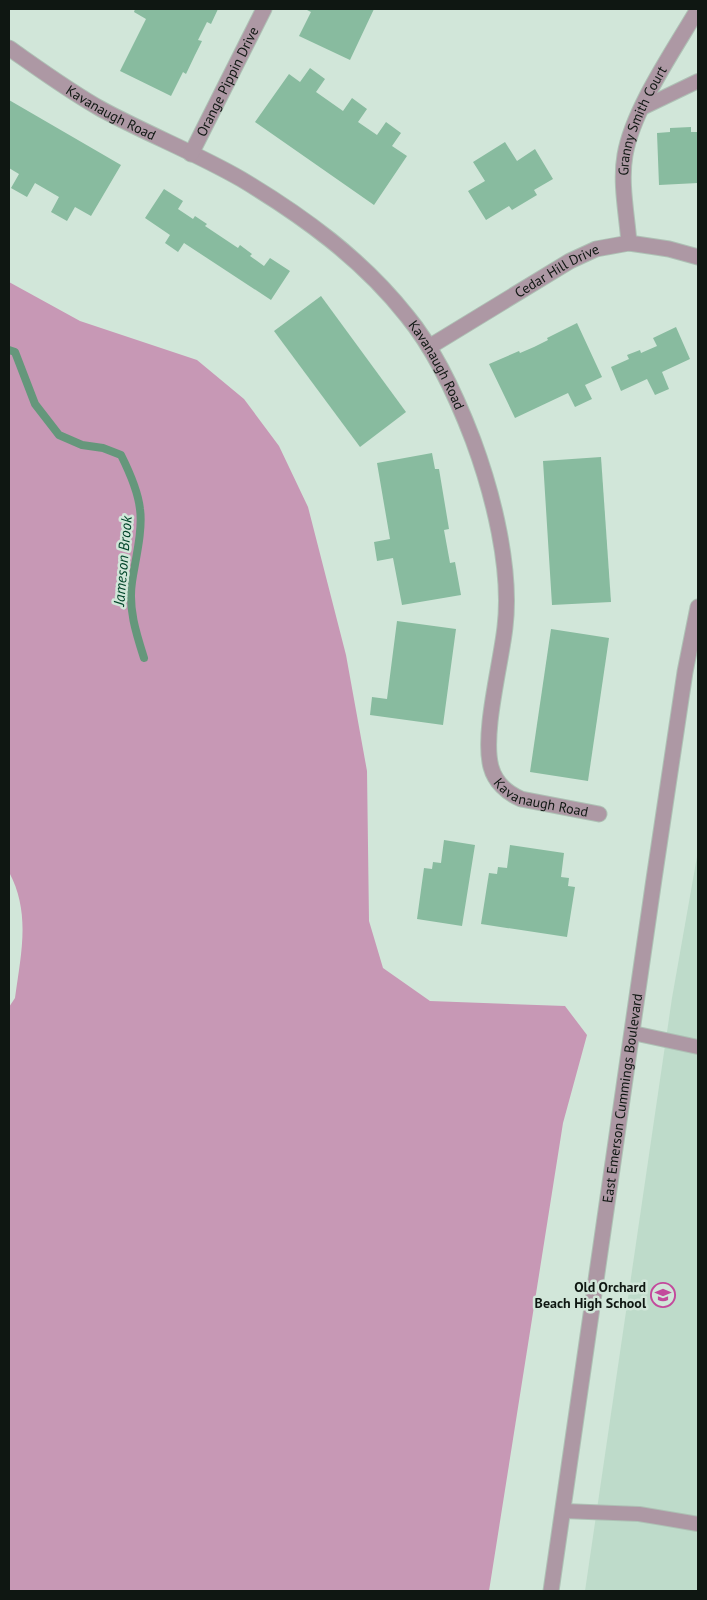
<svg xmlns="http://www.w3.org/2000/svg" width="707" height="1600" font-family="'PT Sans',sans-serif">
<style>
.built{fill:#bedbca}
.forest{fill:#c798b5}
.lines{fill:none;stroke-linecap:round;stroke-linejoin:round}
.stream{stroke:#65977b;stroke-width:8}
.building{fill:#88bb9f}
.service-casing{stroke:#aec1b5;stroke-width:16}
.minor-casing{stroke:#aec1b5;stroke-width:17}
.service{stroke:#ad98a4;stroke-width:14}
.minor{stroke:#ad98a4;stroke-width:15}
.labels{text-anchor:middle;stroke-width:5;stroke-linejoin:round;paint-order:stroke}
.street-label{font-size:14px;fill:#0f1712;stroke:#d1e6d9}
.poi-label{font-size:14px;font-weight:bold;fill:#0f1712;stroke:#d1e6d9;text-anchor:end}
.water-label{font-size:15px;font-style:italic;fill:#004429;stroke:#d1e6d9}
</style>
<rect width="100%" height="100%" fill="#d1e6d9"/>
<!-- built -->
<polygon class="built" points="698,851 698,1591 585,1591 672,998"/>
<!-- forest -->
<path class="forest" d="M9,282l71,39 117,39 47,39 35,47 29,61 38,148 21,116 2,150 14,47 47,33 135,5 22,29 -24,88 -74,468h-480v-584l6,-9c6,-44 16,-85 -6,-126z"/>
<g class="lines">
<!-- stream -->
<path class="stream" d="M9,350l6,2 20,52 24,31 23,10 21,3 18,7c8,16 17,36 19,54 3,22 -5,52 -8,73 -4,26 4,51 12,76"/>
</g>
<!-- building -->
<g class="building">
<polygon points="135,9 218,9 211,24 207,22 198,40 202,41 195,55 186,74 183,72 171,96 120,71 146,19 134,12"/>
<polygon points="305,9 374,9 350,60 299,36 311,12"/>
<polygon points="310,68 325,79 316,92 343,111 352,98 367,109 358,122 377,135 386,122 401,133 392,146 407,156 374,205 255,122 289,74 300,82"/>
<polygon points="9,100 121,165 91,216 75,207 67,221 51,212 59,197 35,183 27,197 11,188 19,174 9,168"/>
<polygon points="691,127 691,132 698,132 698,183 659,185 657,133 670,132 670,128"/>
<polygon points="505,142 517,161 535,149 553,179 534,190 537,195 512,210 509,206 486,220 468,191 485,181 473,162"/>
<polygon points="164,189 183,201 178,209 193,219 195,216 207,224 205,226 238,248 240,245 252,254 250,256 264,266 270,258 290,271 271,300 184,243 178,252 165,243 170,235 145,218"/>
<polygon points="321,296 406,412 360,447 274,331"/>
<polygon points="577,323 602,377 585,385 592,399 575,407 568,393 515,418 489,364 519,351 520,353 534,347 548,340 547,338"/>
<polygon points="676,327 690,359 662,372 669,389 655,395 647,379 621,391 611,367 629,359 627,355 640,350 641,353 657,346 653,338"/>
<polygon points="432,453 435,469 439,469 449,529 444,530 450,563 455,562 461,595 402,605 393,558 377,561 374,542 390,539 377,463"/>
<polygon points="601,457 611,602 552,605 543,461"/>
<polygon points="397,621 456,629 443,725 370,715 372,697 387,699"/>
<polygon points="551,629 609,638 588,781 530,772"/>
<polygon points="444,840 475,845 462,926 417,919 424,868 432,869 433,862 441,863"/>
<polygon points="510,845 564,853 561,877 569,878 568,886 575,887 567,937 481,924 489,873 497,874 498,867 507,868"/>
</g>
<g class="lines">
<defs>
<g id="service">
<polyline points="642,108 698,81"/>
<polyline points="633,1033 698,1047"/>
<polyline points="564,1511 639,1514 698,1524"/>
</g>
<g id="minor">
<path id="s1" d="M9,48c30,21 60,43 92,61 46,25 95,44 140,70 62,37 121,80 166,137 29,35 50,82 66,124 20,54 39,129 32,187 -4,37 -23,107 -14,140 4,15 16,26 30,32l78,15"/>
<path id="s2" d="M191,154l73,-145"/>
<path id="s3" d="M629,243c-2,-28 -9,-60 -4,-88 8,-46 49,-105 73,-146"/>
<path id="s4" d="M429,347l141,-86 26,-12 33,-6 40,6 29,8"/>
<path id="s5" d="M551,1591l103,-712 31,-207 13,-65"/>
</g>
</defs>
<!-- service casing -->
<use href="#service" class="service-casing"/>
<!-- minor casing -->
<use href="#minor" class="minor-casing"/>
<!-- service -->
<use href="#service" class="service"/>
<!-- minor -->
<use href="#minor" class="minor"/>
</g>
<!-- icons -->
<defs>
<symbol id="school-ring" viewBox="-11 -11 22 22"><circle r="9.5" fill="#d1e6d9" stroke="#c3499c" stroke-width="1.5"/><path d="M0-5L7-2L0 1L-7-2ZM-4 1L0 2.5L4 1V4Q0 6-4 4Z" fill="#c3499c"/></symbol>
</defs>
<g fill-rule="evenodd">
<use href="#school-ring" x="649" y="1281" width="28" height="28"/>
</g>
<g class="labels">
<!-- street labels -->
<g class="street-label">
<text dy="5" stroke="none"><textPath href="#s2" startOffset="81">Orange Pippin Drive</textPath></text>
<text dy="5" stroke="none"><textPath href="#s1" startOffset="121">Kavanaugh Road</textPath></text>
<text dy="5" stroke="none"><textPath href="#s3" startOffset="126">Granny Smith Court</textPath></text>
<text dy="5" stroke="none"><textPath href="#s4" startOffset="149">Cedar Hill Drive</textPath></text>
<text dy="5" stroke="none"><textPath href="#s1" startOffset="541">Kavanaugh Road</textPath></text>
<text dy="5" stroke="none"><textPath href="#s1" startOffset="1021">Kavanaugh Road</textPath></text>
<text dy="5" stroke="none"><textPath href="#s5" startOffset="498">East Emerson Cummings Boulevard</textPath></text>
</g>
<!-- poi labels -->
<g class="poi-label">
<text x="646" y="1292">Old Orchard<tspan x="646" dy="16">Beach High School</tspan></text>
</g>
<!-- water labels -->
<g class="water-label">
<text transform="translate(123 561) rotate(-85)" y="5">Jameson Brook</text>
</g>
</g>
<!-- border -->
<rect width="707" height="1600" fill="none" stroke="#0f1712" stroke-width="20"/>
</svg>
